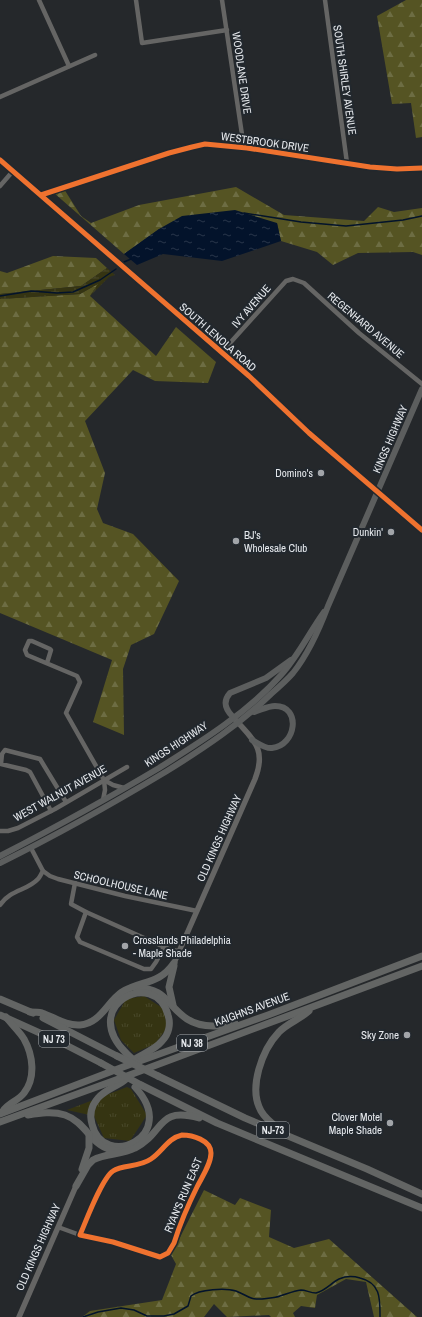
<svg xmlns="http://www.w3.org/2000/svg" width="422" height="1317" font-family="'Archivo Narrow',sans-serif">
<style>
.grass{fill:url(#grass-tufts)}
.forest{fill:url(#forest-firs)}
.wetland{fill:url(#wetland-marsh)}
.water{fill:url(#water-ripples)}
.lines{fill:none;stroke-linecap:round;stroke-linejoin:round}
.stream{stroke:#03132b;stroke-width:1.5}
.minor{stroke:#656564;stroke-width:4.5}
.tertiary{stroke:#656564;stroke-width:5.5}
.secondary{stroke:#5c5e5e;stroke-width:6}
.trunk{stroke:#636564;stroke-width:7}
.trunk-bridge{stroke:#636564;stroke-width:7}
.cycleway-casing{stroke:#22282e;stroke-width:8}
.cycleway{stroke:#ef722f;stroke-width:5}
.poi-dot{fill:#a2a5a9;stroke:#22282e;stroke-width:1.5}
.labels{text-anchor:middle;stroke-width:4;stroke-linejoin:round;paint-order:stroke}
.shield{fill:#22282e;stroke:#abafb4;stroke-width:1}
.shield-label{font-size:10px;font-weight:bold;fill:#e6e9ed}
.street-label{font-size:11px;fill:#e6e9ed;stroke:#22282e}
.poi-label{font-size:11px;fill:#e6e9ed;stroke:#22282e;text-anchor:end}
</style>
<defs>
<pattern id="grass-tufts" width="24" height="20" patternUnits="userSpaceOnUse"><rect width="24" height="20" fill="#353412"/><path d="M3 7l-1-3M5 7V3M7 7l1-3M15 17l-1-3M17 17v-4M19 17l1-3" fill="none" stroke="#484829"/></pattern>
<pattern id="forest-firs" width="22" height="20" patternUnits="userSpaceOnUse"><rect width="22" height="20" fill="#555423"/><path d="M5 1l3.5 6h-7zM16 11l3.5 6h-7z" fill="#6d6d43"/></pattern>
<pattern id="wetland-marsh" width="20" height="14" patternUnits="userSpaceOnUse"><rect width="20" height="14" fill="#353412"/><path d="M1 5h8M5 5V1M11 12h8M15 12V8" fill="none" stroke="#484829"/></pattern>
<pattern id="water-ripples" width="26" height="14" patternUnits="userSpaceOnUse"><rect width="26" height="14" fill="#03132b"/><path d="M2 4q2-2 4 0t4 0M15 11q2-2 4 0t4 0" fill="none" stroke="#28354a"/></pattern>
</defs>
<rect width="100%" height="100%" fill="#25282b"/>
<!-- grass -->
<g class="grass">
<polygon points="144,996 164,1009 167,1028 155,1044 134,1053 121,1040 114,1020 126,999"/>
<polygon points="127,1087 131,1089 147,1115 130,1141 104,1138 94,1116 67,1110"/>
</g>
<!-- forest -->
<g class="forest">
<polygon points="406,0 422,0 422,137 416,138 411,103 392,104 377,16"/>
<polygon points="236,187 284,215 364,221 378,207 394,212 422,208 422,255 413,252 358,253 333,265 317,252 281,241 277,223 159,229 124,254 54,193 64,189 81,216 91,223 139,205"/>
<polygon points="53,256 96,258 107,268 81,286 0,294 0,271 7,273"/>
<polygon points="99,283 90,296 156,356 176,327 216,362 208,383 155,381 133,370 85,421 105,473 97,509 103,523 133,534 179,581 154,634 131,645 123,669 124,735 93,722 112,660 0,613 0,299 80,294"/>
<polygon points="204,1190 235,1205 240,1198 271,1210 269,1237 294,1248 329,1239 417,1317 374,1317 366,1282 346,1279 317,1295 315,1308 301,1306 293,1313 295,1317 271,1317 269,1315 227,1317 214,1304 204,1317 82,1317 90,1311 162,1300 176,1264 171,1255"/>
</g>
<!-- wetland -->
<polygon class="wetland" points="107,268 115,275 109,277 90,296 98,284 80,294 0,299 0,294 81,286"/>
<!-- water -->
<polygon class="water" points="235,210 277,223 281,241 222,261 163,254 137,265 124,254 159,229 182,216"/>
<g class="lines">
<!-- stream -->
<g class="stream">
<polyline points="244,213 301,222 346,226 403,220 422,216"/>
<polyline points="124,262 131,259"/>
<polyline points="0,296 31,291 57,293 73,292 100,280 116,269"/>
<path d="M83,1317l15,-5 23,-4 13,2 13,6h17l10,-2 14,-8 3,-10c8,-7 35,-8 45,-5 11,4 13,9 26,8 5,-1 13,-1 18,-3 7,-2 13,-5 21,-6 5,0 9,3 15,3 9,-2 15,-10 23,-14 7,-3 14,-3 21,-1 21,5 20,21 20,39"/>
</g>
<!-- minor -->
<g class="minor">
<polyline points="39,0 69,66"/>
<polyline points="136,0 142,43 227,30"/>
<polyline points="222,0 244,148"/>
<polyline points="325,0 347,163"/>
<polyline points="0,97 95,55"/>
<polyline points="0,186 13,171"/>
<polyline points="41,195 169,153 192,147 205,144 247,148 370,167 397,169 422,168"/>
<polyline points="221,353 286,281 293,279 304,283 359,333 422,384"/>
<polyline points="47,663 51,650 50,649 32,641 29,641 25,650 27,655 77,676 80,682 66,713 104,780 105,790 103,800"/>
<polyline points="104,780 113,785 124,788"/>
<polyline points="51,811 30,772 26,770 1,764 2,754 5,750 40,759 66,802"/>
<polyline points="0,831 8,831 18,828 55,809 127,767"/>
<polyline points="43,871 50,876 58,879 125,896 197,911"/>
<polyline points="75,883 71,904 86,912 171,950 179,951"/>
<path d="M0,905c11,-16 27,-14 38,-26 2,-2 3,-5 5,-8l-12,-23"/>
<polyline points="86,912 77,937 80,942 144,969 151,969 156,962 164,947"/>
<path d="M182,1135c10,0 29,5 29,18 0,11 -9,24 -14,34 -9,18 -17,37 -23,56l-6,10 -8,4 -47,-15 -33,-7c6,-14 22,-57 33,-64 10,-7 25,-3 38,-12 11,-7 17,-21 31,-24z"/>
<polyline points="58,1227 80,1235"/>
</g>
<!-- tertiary -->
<g class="tertiary">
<polyline points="0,160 249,376 309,433 422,530"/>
<path d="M174,963l81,-184c12,-31 -2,-39 -22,-62"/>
<polyline points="19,1317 76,1186"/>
</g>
<!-- secondary -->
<g class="secondary">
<path d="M233,717c-7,-7 -11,-15 -3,-24l36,-15 25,-18"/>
<path d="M252,740c6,3 13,9 20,8 24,-2 30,-42 3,-42 -7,0 -14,4 -21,6"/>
<path d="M0,856c54,-28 107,-57 159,-88 43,-27 88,-55 122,-93 17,-19 28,-42 43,-63"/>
<path d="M0,863c57,-28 112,-59 167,-92 37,-23 73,-47 104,-77 8,-7 16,-14 22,-21 16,-20 26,-43 35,-67l94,-217"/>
</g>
<!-- trunk -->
<g class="trunk">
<path d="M136,988c31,0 30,17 51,31 14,9 32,8 48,4"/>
<polyline points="0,999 33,1013"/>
<polyline points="173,1005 169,987 174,966"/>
<path d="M30,1012c4,0 8,0 12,1 12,4 24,13 38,12 20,-1 27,-23 42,-33 20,-12 37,-7 52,-29"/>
<polyline points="0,1015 62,1043 101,1063"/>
<polyline points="43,1018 117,1056"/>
<path d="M126,1053c-48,-48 29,-86 42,-38 3,9 1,19 -6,26 -8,10 -23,14 -33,22"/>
<polyline points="158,1076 245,1118 367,1169 422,1194"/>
<path d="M126,1079c-8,7 -20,10 -28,19 -6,7 -9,16 -6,26 11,47 89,13 43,-37"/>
<polyline points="141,1085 217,1123 422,1208"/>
<path d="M3,1111c5,-8 15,-10 21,-18 12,-15 9,-38 0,-54 -5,-8 -12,-14 -18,-22"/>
<polyline points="0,1114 123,1067 268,1015 422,956"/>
<path d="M28,1115c12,-2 25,-4 37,0 23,8 26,34 53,36"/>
<polyline points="0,1122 135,1073 422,966"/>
<path d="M283,1132c-8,-6 -17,-12 -22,-21 -13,-23 1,-61 18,-79 9,-9 21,-13 30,-21"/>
<polyline points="82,1169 89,1148 89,1135"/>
<path d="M76,1186l12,-21 5,-5c13,-7 29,-5 42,-12 30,-15 21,-42 64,-30"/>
</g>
<!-- trunk-bridge -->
<g class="trunk-bridge">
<polyline points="126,1053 137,1063"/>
<polyline points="117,1056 158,1076"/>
<polyline points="101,1063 141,1085"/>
</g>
<defs>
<g id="cycleway">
<polyline points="0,160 249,376 309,433 422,530"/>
<polyline points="41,195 169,153 192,147 205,144 247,148 370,167 397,169 422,168"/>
<path d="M182,1135c10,0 29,5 29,18 0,11 -9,24 -14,34 -9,18 -17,37 -23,56l-6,10 -8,4 -47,-15 -33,-7c6,-14 22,-57 33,-64 10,-7 25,-3 38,-12 11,-7 17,-21 31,-24z"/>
</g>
</defs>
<!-- cycleway casing -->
<use href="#cycleway" class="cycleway-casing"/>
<!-- cycleway -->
<use href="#cycleway" class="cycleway"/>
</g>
<!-- markers -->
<g class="poi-dot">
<circle cx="321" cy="473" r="4"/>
<circle cx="391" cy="532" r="4"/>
<circle cx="236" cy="541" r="4"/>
<circle cx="125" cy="946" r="4"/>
<circle cx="407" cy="1035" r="4"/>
<circle cx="390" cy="1123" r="4"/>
</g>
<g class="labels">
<!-- shield labels -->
<g class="shield">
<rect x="39" y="1031" width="30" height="16" rx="3"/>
<rect x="177" y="1035" width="30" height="16" rx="3"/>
<rect x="257" y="1122" width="32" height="16" rx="3"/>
</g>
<g class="shield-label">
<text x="54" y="1043">NJ 73</text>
<text x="192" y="1047">NJ 38</text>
<text x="273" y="1134">NJ-73</text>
</g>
<!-- street labels -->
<g class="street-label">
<text transform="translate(242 73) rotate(82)" y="4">WOODLANE DRIVE</text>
<text transform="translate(345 80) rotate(82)" y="4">SOUTH SHIRLEY AVENUE</text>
<text transform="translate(265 142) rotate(8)" y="4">WESTBROOK DRIVE</text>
<text transform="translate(251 306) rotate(-49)" y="4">IVY AVENUE</text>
<text transform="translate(366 325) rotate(40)" y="4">REGENHARD AVENUE</text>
<text transform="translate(218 337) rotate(41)" y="4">SOUTH LENOLA ROAD</text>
<text transform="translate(390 439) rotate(-67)" y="4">KINGS HIGHWAY</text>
<text transform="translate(176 744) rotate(-33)" y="4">KINGS HIGHWAY</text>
<text transform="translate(60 793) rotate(-29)" y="4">WEST WALNUT AVENUE</text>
<text transform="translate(219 838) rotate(-66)" y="4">OLD KINGS HIGHWAY</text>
<text transform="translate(121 885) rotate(13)" y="4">SCHOOLHOUSE LANE</text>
<text transform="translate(252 1009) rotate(-20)" y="4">KAIGHNS AVENUE</text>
<text transform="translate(183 1195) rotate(-67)" y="4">RYAN'S RUN EAST</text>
<text transform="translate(38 1247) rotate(-66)" y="4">OLD KINGS HIGHWAY</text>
</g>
<!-- poi labels -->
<g class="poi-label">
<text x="313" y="477">Domino's</text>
<text x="383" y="536">Dunkin'</text>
<text x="244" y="539" text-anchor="start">BJ's<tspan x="244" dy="13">Wholesale Club</tspan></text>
<text x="133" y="944" text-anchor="start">Crosslands Philadelphia<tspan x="133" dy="13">- Maple Shade</tspan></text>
<text x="399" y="1039">Sky Zone</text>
<text x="382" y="1121">Clover Motel<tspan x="382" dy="13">Maple Shade</tspan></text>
</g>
</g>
</svg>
